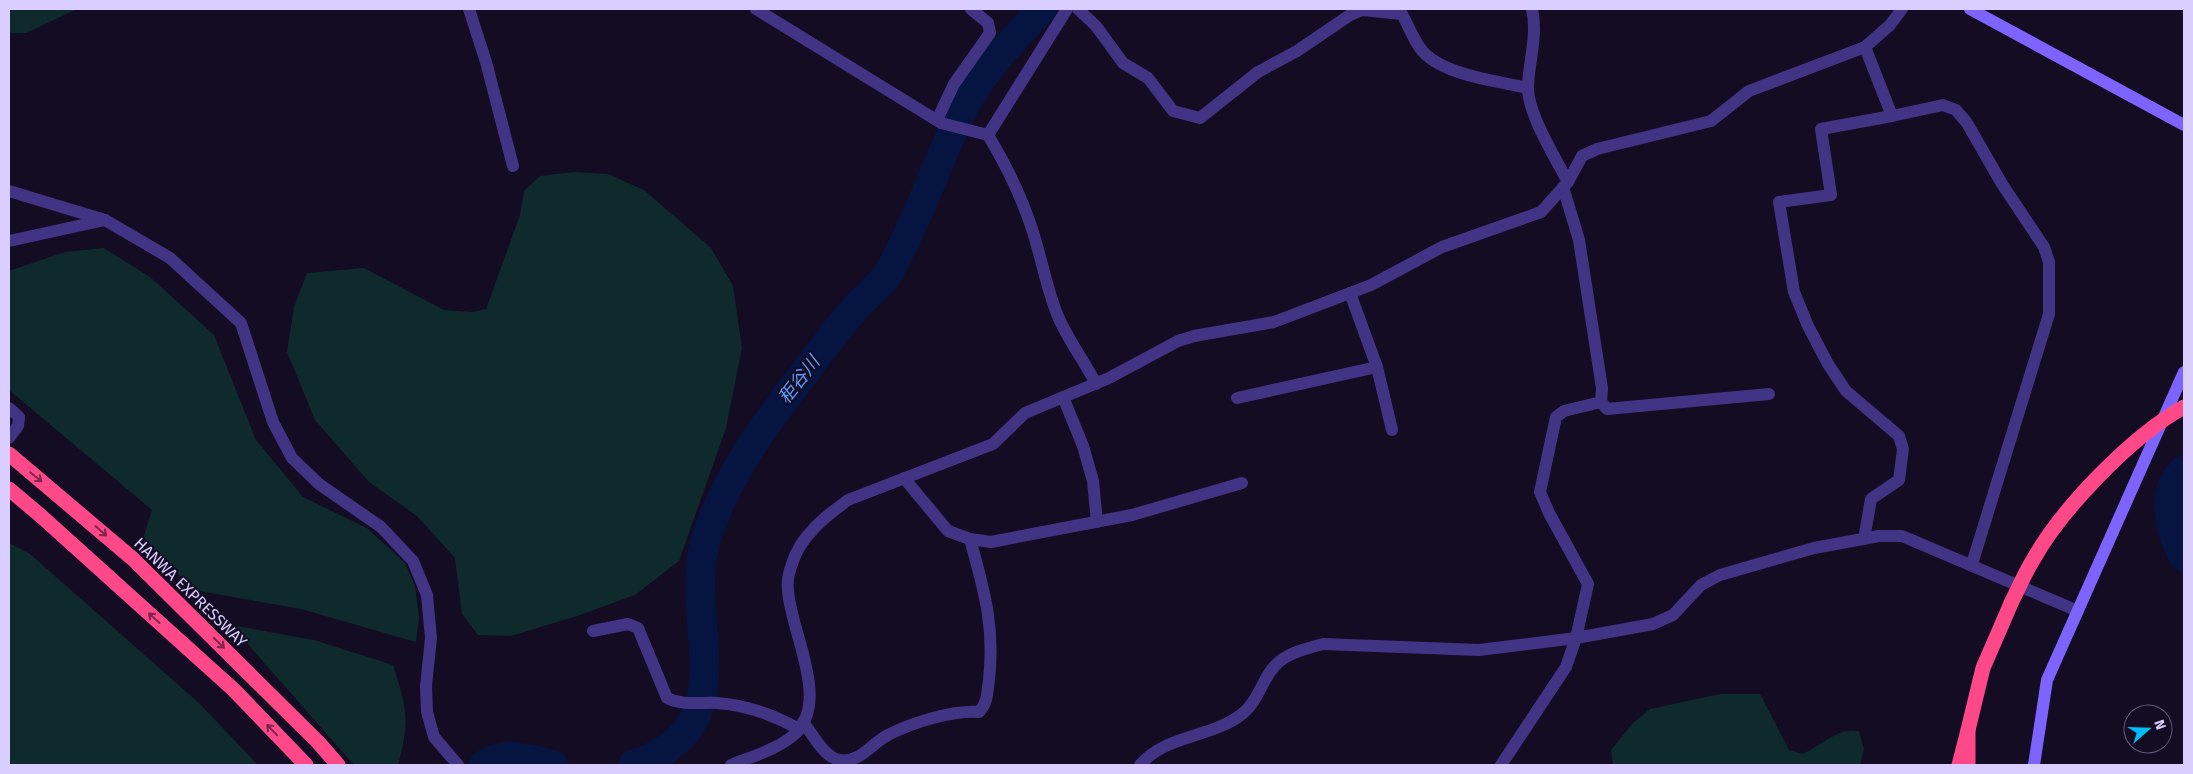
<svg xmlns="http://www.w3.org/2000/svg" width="2193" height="774" font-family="'Fira Sans','Noto Sans JP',sans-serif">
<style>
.green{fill:#0f2a2d}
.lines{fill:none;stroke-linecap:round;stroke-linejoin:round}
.river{stroke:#061441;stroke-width:30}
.street{stroke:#423485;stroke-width:12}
.secondary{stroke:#7d64ff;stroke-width:12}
.highway{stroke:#ff4888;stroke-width:15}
.highway-bridge{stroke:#ff4888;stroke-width:15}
.oneway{stroke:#7d2750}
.labels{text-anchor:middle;stroke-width:4;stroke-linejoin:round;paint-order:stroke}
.street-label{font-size:16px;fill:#dacdff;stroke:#130c22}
.water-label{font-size:18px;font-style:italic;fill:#5b9eff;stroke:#130c22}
</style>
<rect width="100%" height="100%" fill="#130c22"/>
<!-- green -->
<g class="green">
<polygon points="9,9 77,9 26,33 9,33"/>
<polygon points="574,172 608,174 644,190 711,248 733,286 742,348 726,428 679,561 635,595 577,616 511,636 478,635 462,614 455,558 417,516 369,482 315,420 287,352 294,307 307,273 364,268 444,310 472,312 486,309 520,215 524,191 540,176"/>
<polygon points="104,248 150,277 214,335 256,440 303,497 367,528 405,563 415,586 419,617 416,642 301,609 193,590 143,538 152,510 9,390 9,271 65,252"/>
<polygon points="9,543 30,554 199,703 258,765 9,765"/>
<path d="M231,625l83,15 79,25c14,43 17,56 5,100h-44z"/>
<path d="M1720,694h40l29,56 13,4c20,-8 35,-27 57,-23l5,18 -4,16h-247l-2,-15 22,-27 17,-14z"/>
</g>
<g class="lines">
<!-- river -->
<g class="river">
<path d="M2184,470c-25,24 -14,61 0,87"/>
<path d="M484,765c22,-15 45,-5 69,0"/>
<path d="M633,765c120,-41 46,-145 74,-229 21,-64 61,-116 102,-169 15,-20 30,-41 47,-60 9,-10 20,-18 29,-29 8,-10 13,-24 19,-35 21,-43 37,-89 58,-132 19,-39 51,-71 80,-102"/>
</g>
<!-- street -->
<g class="street">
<polyline points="469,9 486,62 513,166"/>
<path d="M756,9l185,114 47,12c18,30 33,60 44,94 9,27 14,57 25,85 10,25 27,46 39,70"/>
<path d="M1078,9l18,17 27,37 25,15 25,33 27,7 58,-46 39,-21 53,-36 12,-5 40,4c6,11 11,24 18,34 19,27 78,33 108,40"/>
<path d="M1532,9c6,25 -3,52 -4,77 -1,27 27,71 40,96"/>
<polyline points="1865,47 1892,116 1943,105 1956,110 1967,123 2002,184 2044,247 2049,262 2049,314 1972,564"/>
<polyline points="937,120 954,84 990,33 988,23 971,9"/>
<polyline points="988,135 1067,9"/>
<polyline points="9,191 105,220 170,258 241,323 273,422 292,458 319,484 381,527 413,561 427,595 431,638 426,686 427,712 434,737 458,765"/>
<polyline points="9,241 105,220"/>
<polyline points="1350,293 1377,367 1392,430"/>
<polyline points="1063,397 1083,446 1093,481 1097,522"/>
<polyline points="1237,398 1377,367"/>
<polyline points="1601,402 1607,409 1769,394"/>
<polyline points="9,408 19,417 18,426 9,438"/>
<polyline points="970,539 991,542 1132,515 1242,483"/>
<polyline points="1864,539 1871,499 1899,480 1903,449 1899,436 1846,391 1828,364 1808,326 1794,292 1779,202 1831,195 1821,129 1892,116"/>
<path d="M593,631l35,-7 10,4 29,70c16,8 34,4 50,5 29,2 57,12 82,26"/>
<path d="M803,722c9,11 21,36 37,38 21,3 32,-18 50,-26 24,-12 63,-24 89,-22 9,-9 8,-20 10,-32 6,-54 -5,-90 -19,-141l-22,-8 -44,-53"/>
<path d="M731,765c22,-9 48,-16 65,-32 34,-34 -6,-103 -8,-143 -1,-7 1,-18 4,-26 8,-28 34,-48 56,-64l145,-56 32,-31 84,-35 69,-37 16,-5 80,-14 97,-37 71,-38 99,-35 27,-30 14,-26 15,-7 114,-28 38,-30 116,-44 25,-22 12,-16"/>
<path d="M1140,765c27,-31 72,-27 102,-51 18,-14 21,-40 38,-53 12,-9 28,-13 43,-17l156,6 97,-12 77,-14 20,-9 28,-30 19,-10 94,-27 65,-12h23l176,75"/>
<polyline points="1501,765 1566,667 1576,638 1588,584 1549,513 1540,492 1556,417 1564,411 1601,402 1602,388 1579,240 1563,187"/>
</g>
<!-- secondary -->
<g class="secondary">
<polyline points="1970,9 2184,125"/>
<polyline points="2034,765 2047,680 2184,372"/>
</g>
<!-- highway -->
<g class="highway">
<polyline points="9,454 133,559 318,742 338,765"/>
<polyline points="9,489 41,516 234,690 306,765"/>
<polyline points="1968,730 1983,668 2012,601"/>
<polyline points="1959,765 1968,730 1968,765"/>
</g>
<!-- highway-bridge -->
<path class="highway-bridge" d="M2012,601c7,-14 13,-28 21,-41 29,-52 99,-124 151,-153"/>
</g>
<!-- one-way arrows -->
<defs><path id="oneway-shaft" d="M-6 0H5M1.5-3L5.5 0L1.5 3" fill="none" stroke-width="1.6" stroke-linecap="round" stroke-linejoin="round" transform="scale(1.25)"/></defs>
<g class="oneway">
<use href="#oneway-shaft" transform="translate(36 477) rotate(39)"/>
<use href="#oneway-shaft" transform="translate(101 531) rotate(41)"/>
<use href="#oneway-shaft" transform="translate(154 618) rotate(-138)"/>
<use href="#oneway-shaft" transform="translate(219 643) rotate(44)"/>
<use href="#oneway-shaft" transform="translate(272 730) rotate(-134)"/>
</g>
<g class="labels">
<!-- street labels -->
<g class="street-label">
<text transform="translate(191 592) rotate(44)" y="6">HANWA EXPRESSWAY</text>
</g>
<!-- water labels -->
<g class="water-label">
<text transform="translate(799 380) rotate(-52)" y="6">秬谷川</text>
</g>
</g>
<!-- border -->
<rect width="2193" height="774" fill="none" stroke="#dacdff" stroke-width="20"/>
<!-- north arrow -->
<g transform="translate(2148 729) rotate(70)"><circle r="24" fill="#130c22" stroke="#63597a"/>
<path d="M0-4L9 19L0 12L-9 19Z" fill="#00bff8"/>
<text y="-8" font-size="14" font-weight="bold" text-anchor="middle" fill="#dacdff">N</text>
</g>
</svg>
